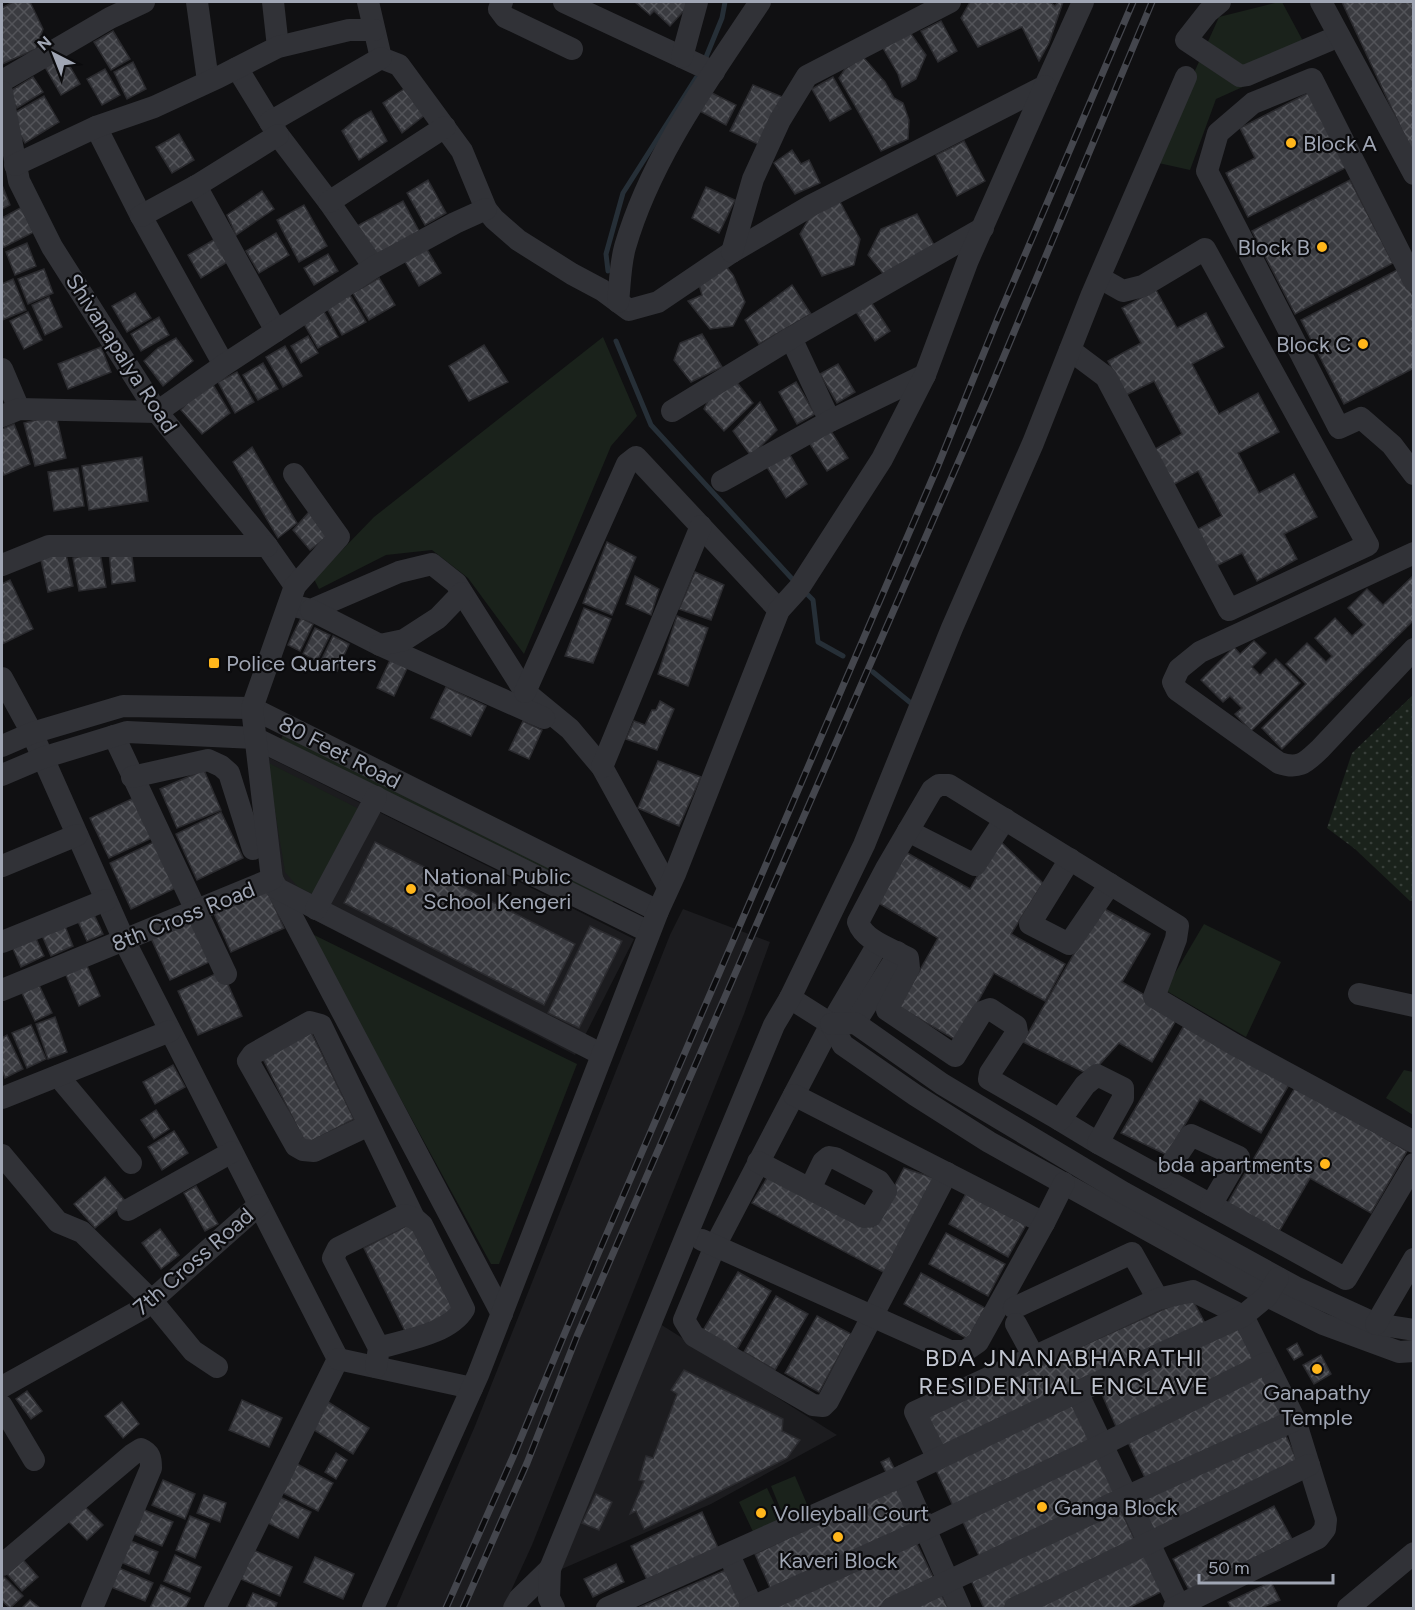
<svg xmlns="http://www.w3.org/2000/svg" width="1415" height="1610" font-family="Figtree,sans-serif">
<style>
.built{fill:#1c1c1f}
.grass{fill:url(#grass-dots)}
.park{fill:#1a221b}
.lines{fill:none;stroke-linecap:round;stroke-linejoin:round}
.stream{stroke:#262f37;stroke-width:5}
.building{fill:url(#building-cross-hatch);stroke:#2a2a2e;stroke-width:1.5}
.minor{stroke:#313237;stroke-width:22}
.rail-casing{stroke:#44464d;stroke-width:7}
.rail{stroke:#0b0b0d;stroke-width:4.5;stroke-dasharray:14;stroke-linecap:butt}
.poi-dot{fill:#ffb61b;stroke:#0b0b0d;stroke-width:2}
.labels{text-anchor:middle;stroke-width:4.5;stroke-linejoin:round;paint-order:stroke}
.poi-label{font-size:22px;fill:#a0a6b4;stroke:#0b0b0d;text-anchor:start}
.street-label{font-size:22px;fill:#a0a6b4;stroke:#0b0b0d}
.neighbourhood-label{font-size:24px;letter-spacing:1.5px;fill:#c1c5d0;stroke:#0b0b0d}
</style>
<defs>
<pattern id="grass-dots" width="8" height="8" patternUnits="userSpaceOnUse" patternTransform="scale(1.5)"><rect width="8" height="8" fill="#1a221b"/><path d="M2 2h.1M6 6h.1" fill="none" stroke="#383f3a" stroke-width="1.8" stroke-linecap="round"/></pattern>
<pattern id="building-cross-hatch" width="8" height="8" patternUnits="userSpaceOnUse" patternTransform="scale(1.5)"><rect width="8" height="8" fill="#3a3b40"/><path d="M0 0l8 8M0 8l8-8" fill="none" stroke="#535459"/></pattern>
</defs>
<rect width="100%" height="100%" fill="#101012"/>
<!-- built -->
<g class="built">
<polygon points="262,754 634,939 575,1055 299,912 277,866"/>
<polygon points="683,909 770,942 744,1014 532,1545 503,1608 396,1608 475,1426 670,935"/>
<polygon points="660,1324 837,1435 711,1504 539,1579"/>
</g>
<!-- grass -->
<polygon class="grass" points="1413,695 1414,901 1410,901 1355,849 1327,828 1352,753"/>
<!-- park -->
<g class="park">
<polygon points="1279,2 1282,2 1311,56 1216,99 1190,170 1154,162 1219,17"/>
<polygon points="603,337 637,416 611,446 524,654 468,578 432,550 386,555 319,589 314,579 374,517"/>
<polygon points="285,731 615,897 611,905 281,739"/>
<polygon points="267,762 359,809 319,897 298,887 285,872"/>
<polygon points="1204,924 1281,962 1246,1037 1165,990"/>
<polygon points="310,933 577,1064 499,1264 491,1264"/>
<polygon points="1404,1070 1413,1072 1413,1115 1386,1098"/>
<polygon points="795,1476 809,1509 785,1520 771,1486"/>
<polygon points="767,1488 784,1524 756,1538 739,1502"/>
</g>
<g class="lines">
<!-- stream -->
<g class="stream">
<polyline points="704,62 722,18 725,2"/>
<polyline points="608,271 606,254 623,193 696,78"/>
<polyline points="616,341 651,425 795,582"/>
<polyline points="804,591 813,600 818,642 843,656"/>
<polyline points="873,672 912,704"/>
</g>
</g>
<!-- building -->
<g class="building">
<polygon points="13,2 30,2 43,29 36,49 2,64 2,8"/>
<polygon points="635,2 685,2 689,5 670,26 654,11 650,15"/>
<polygon points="970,2 1050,2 1055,6 1058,2 1063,2 1049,43 1039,61 1022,27 978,47 961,18"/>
<polygon points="1342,2 1414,2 1414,156"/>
<polygon points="941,21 957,51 938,62 921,31"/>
<polygon points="113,31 130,59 111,70 94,42"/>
<polygon points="909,31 926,55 916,79 902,87 898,74 883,48"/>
<polygon points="64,56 80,84 61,95 45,67"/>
<polygon points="863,57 885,82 894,98 903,103 909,120 908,139 881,151 839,78 845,69"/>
<polygon points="133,62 146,89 127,99 114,72"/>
<polygon points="105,69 120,95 102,105 87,79"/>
<polygon points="33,77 43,92 17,108 7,93"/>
<polygon points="833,77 851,109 830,121 812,89"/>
<polygon points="753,85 785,98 758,144 730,131"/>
<polygon points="407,87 426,114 402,133 383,103"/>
<polygon points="704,89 736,105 726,125 694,108"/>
<polygon points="1310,92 1347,167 1248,217 1226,173 1255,158 1240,128"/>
<polygon points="44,96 59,122 25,143 9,116"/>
<polygon points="371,111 387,141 359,160 342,131 355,120"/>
<polygon points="179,134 194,160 172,173 156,147"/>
<polygon points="964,141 985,181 957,196 936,155"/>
<polygon points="792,150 801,164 809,160 820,183 795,194 774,163"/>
<polygon points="428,180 446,213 425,225 407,193"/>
<polygon points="1350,180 1393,263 1295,314 1252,231"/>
<polygon points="2,185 10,205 2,209"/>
<polygon points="706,187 735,200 719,233 692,218"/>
<polygon points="262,191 274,209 236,235 227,215"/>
<polygon points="839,200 860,239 854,265 822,276 800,234 811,215"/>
<polygon points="403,201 420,233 375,255 357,226"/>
<polygon points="304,205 327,246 299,262 277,220"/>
<polygon points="24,206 36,231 2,248 2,218"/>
<polygon points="917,214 934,245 885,276 868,255 881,229"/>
<polygon points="276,233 289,255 259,273 246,251"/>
<polygon points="215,239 229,261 201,278 188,255"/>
<polygon points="27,243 36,266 15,275 6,252"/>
<polygon points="425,246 441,273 419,286 403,258"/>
<polygon points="328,254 338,271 314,285 304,268"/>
<polygon points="724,264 733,275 745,302 733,326 710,329 688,301 702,295 697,278"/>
<polygon points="44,269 53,293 28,304 18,279"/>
<polygon points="1399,269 1414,298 1414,368 1344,404 1301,320"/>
<polygon points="379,278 395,305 369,320 353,293"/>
<polygon points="13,279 26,310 2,320 2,284"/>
<polygon points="792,285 811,314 759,344 745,320"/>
<polygon points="1156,290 1177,328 1206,313 1224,347 1192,364 1219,414 1258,393 1279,432 1238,453 1259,493 1294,474 1317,517 1284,534 1297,559 1257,581 1242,553 1210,569 1191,533 1222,516 1198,471 1169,487 1150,452 1182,434 1154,381 1126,395 1108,361 1141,343 1122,308"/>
<polygon points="348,292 366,322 342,335 325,305"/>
<polygon points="135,293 151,318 127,332 112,306"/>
<polygon points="49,297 62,327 45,335 32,305"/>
<polygon points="871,302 890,331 875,341 856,312"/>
<polygon points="323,310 338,337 318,348 303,322"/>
<polygon points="28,312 42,340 24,349 10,321"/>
<polygon points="159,317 169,335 141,351 131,334"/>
<polygon points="702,334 722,367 691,382 674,360 680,343"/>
<polygon points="308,336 318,353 301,363 291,346"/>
<polygon points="176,338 193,361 163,386 144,361 158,348"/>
<polygon points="484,345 508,382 469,401 449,366"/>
<polygon points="285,346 302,376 283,387 266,357"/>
<polygon points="101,347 111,372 68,389 58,364"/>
<polygon points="263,363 278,389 258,400 243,375"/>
<polygon points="838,364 855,392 837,403 820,374"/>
<polygon points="237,372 254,402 235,413 218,382"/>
<polygon points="735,380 753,403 724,431 704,409 715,387"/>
<polygon points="796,382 815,414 797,424 779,392"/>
<polygon points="212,383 230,413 202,434 181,410 193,396"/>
<polygon points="760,402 777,430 751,456 733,431"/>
<polygon points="56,415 66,458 35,466 24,423"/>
<polygon points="14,424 30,464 4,475 2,470 2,429"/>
<polygon points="829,428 848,458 827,471 808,441"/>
<polygon points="252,447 297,523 278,538 233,462"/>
<polygon points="787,450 807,484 786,498 765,464"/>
<polygon points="142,457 148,501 89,510 82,466"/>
<polygon points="78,468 84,506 54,511 48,472"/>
<polygon points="309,512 327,537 310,550 293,530"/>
<polygon points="607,542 636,557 612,615 583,603"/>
<polygon points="131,548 135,581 112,584 109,551"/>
<polygon points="65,550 73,586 48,592 40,555"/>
<polygon points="100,553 106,587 79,591 73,558"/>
<polygon points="695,572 724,585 711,620 679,609"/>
<polygon points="1414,575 1414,620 1282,749 1262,728 1306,684 1286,664 1307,643 1326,662 1332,656 1315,638 1335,618 1352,636 1364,625 1348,608 1367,589 1383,605"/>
<polygon points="635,576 659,589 651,615 626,604"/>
<polygon points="10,580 33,629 2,644 2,584"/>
<polygon points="584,608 611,619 593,663 565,656"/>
<polygon points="677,616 708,628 688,686 658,674"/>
<polygon points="301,618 313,624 300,651 288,645"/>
<polygon points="315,628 330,635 317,661 303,654"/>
<polygon points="333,636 349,644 337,671 320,663"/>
<polygon points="1254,641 1266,653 1252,667 1260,675 1276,659 1300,683 1251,731 1235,714 1242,708 1230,696 1223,702 1201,680 1234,647 1240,654"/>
<polygon points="391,658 408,666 394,696 377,688"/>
<polygon points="446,687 486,706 471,736 431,718"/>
<polygon points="660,701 674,709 657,750 626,739 634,721 645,725 652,710 656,710"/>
<polygon points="523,721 542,730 529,759 509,750"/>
<polygon points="658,761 701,777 679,826 638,808"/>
<polygon points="204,770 221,810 177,828 160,789"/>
<polygon points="134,798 152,838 109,858 90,818"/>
<polygon points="221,812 243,858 197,880 176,834"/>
<polygon points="998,839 1043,883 1011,934 1065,964 1045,1001 994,973 956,1040 899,1007 938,938 875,901 904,851 970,889"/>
<polygon points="158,840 180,886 131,909 110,863"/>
<polygon points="375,842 575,944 544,1005 344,903"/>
<polygon points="267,890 284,928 231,952 214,914"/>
<polygon points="1101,907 1150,934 1122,982 1179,1015 1152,1062 1119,1043 1090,1075 1023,1042"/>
<polygon points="91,908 103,934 87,941 75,915"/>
<polygon points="197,917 216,959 170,980 151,938"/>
<polygon points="63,921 73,946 51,956 40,931"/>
<polygon points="590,926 622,941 579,1028 548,1013"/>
<polygon points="33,932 44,956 21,967 10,942"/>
<polygon points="84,959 100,996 79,1006 63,968"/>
<polygon points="222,971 242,1016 198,1035 178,991"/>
<polygon points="39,985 52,1013 35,1021 22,993"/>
<polygon points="55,1017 67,1052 48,1059 36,1024"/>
<polygon points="1185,1024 1290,1083 1261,1133 1200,1099 1167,1155 1121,1133"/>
<polygon points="31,1025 46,1059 27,1068 12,1033"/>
<polygon points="311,1032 354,1119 306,1144 262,1057"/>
<polygon points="7,1035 23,1069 5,1078 2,1069 2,1038"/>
<polygon points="173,1065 185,1087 155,1104 143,1082"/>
<polygon points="1296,1086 1407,1151 1371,1213 1310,1178 1277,1235 1226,1206"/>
<polygon points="156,1110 169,1129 154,1139 141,1120"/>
<polygon points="174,1131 188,1153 162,1170 148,1147"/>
<polygon points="904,1168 937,1179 887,1274 752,1203 770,1173 873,1227"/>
<polygon points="105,1177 126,1202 95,1228 74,1204"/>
<polygon points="196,1186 218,1224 205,1231 184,1193"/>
<polygon points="967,1192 1026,1225 1008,1257 949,1224"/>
<polygon points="412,1223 456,1310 407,1335 364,1248"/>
<polygon points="160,1229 179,1255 161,1269 142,1243"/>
<polygon points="946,1233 1005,1264 988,1296 929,1264"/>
<polygon points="738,1272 771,1291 736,1351 702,1332"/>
<polygon points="921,1273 985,1308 968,1339 904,1304"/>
<polygon points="776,1296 808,1314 775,1370 744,1352"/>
<polygon points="1191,1297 1207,1327 941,1452 926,1416"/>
<polygon points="817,1316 851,1334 819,1392 785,1373"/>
<polygon points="1238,1320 1259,1365 1118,1431 1098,1385"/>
<polygon points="1297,1343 1303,1355 1294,1360 1287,1349"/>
<polygon points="1321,1355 1331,1374 1314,1384 1303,1365"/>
<polygon points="684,1370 783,1419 782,1431 800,1440 787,1458 644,1529 636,1511 630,1514 644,1481 639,1480 646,1456 653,1458 677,1394 671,1390"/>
<polygon points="1269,1372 1289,1415 1147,1482 1127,1440"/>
<polygon points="27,1391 42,1411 31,1419 16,1399"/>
<polygon points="242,1400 282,1418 269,1447 229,1430"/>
<polygon points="1073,1400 1093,1442 955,1510 935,1468"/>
<polygon points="122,1402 139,1424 123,1438 105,1416"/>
<polygon points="328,1402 369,1428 353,1454 311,1428"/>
<polygon points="1283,1429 1299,1465 1153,1534 1133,1499"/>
<polygon points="1104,1452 1123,1493 982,1562 962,1520"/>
<polygon points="336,1453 347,1460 336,1479 325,1472"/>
<polygon points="889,1458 895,1470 887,1474 881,1462"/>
<polygon points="295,1463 333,1483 318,1511 281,1492"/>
<polygon points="163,1480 195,1494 185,1519 152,1505"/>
<polygon points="903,1482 921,1520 772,1592 755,1554"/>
<polygon points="596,1494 612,1502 599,1530 582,1523"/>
<polygon points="204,1495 226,1503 220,1522 197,1513"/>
<polygon points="278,1496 311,1512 298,1538 266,1522"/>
<polygon points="81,1503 103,1525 87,1540 65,1518"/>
<polygon points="1274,1506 1292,1539 1190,1592 1173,1559"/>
<polygon points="1119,1507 1138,1546 1007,1608 984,1608 970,1578"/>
<polygon points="142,1509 173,1522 162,1546 132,1533"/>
<polygon points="702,1512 719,1550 649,1584 631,1546"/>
<polygon points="190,1516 209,1524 195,1558 176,1550"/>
<polygon points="914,1538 935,1581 878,1608 768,1608"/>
<polygon points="126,1539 158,1552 149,1574 116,1560"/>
<polygon points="253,1550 292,1567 280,1596 241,1579"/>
<polygon points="1149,1553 1167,1589 1128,1608 1037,1608"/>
<polygon points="18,1554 38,1577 22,1591 2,1568"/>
<polygon points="175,1555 201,1567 190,1592 164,1581"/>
<polygon points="315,1557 354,1574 343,1599 304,1582"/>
<polygon points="616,1564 624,1582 593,1597 584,1579"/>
<polygon points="112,1565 153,1583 145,1601 104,1584"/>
<polygon points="728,1569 744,1607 740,1608 638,1608"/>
<polygon points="2,1575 23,1596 10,1608 2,1601"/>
<polygon points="1271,1582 1280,1600 1261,1608 1231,1608 1228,1602"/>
<polygon points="161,1585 190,1598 185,1608 150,1608"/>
<polygon points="939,1590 948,1608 902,1608"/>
<polygon points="253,1593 277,1603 275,1608 246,1608"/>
<polygon points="30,1600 40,1608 22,1608"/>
</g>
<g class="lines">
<!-- minor -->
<g class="minor">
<polyline points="197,2 208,81"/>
<polyline points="273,2 278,47"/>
<polyline points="368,2 381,58 399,65 462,151 486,209 494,219 518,240 572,274 602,290 629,310 658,302 732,252 812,205 1045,86 1083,2"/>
<polyline points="502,2 499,9 505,17 572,49"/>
<polyline points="564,2 714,72"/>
<polyline points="1220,2 1208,12 1186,40 1240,76 1247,75 1339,36"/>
<polyline points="1321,2 1414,174"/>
<polyline points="682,57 697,2"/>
<polyline points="237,68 278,135 329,202 374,267"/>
<polyline points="2,81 110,18 144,2"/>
<polyline points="2,92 19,181 52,247 157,412 267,546 295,586"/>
<polyline points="270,122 381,58"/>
<polyline points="96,127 141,216 224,365"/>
<polyline points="15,165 96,127 154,107 219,77 278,47 349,30 374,30"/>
<polyline points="196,186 276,331"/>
<polyline points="329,202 445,127"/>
<polyline points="141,216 196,186 278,135"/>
<polyline points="732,252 753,179 780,120 807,76 950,2"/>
<polyline points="1414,281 1312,79 1253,103 1218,133 1207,171 1339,428 1361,418 1392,445 1414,474"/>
<path d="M618,302c2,-17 2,-37 7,-55 26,-90 84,-168 135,-245"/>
<polyline points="791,338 830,421"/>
<polyline points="1070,350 1106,377 1229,610 1368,545 1205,249 1143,286 1123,291 1100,278"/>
<polyline points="2,369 19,409"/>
<polyline points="672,411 791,338 983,228"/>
<polyline points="2,416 19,409 157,412 224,365 374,267 455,223 486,209"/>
<polyline points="722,481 830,421 925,375"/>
<path d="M1414,553l-214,99 -21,17 -6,13 4,8 102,73c21,7 27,-1 41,-14l94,-100"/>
<polyline points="2,565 49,546 267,546"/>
<polyline points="290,605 311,610 399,572 432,564 456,583 525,692 570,729 602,767 668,887"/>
<polyline points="311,610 380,645 544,718"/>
<polyline points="380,645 404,640 438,618 462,593"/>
<polyline points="2,678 32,733 124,940 338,1359 215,1608"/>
<polyline points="525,692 627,464 636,457 779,610"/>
<polyline points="114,736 226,974"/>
<polyline points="2,746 32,733 123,706 252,708 658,911"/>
<polyline points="602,767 701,526"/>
<polyline points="2,775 42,758 127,732 255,738 649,932"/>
<polyline points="132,777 208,760 221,766 229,773 253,849"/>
<polyline points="908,831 975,865 1005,819"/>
<polyline points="1070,859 1030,924 1069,944 1110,884"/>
<polyline points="2,866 77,835"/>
<polyline points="272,879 502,1314"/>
<polyline points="276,888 601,1054"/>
<polyline points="316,909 376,797"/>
<polyline points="2,942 106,900"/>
<polyline points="878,944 831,1024 715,1246 684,1320 694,1336 813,1405 823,1406 828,1401 947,1173"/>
<polyline points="2,990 272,879 252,708 295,586 339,537 294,474"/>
<polyline points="1359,994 1414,1006"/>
<polyline points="790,998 831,1024 843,1045 915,1095 989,1142 1267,1296 1323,1324 1399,1352 1414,1351"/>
<polyline points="855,1023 894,961 897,952"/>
<polyline points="831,1024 855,1023 942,1084 1124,1193 1295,1287 1376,1324 1414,1330"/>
<polyline points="58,1076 131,1163"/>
<polyline points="794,1095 1044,1223"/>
<polyline points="2,1098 170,1031"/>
<polyline points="1060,1120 1098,1143"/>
<polyline points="369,1125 314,1151 303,1150 296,1146 248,1061 253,1054 310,1022 321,1025 414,1218"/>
<path d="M1414,1142l-179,-97 -81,-48 22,-58 2,-13 -229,-141h-10l-7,5 -45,77 -29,55c6,19 34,27 50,36l1,10 -22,42 68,46 27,-44 8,-3 26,17 1,6 -27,41 -1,6 71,41 25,-35 12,-10 26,13v10l-25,45 248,136 68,-115"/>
<polyline points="2,1155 58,1222 82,1232 152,1301 193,1351 217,1367"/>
<polyline points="758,1162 864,1217 871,1216 886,1191 879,1181 835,1158 829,1157 823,1162 810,1189"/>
<polyline points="1162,1178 1191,1135 1239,1157 1211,1205"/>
<polyline points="128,1210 232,1152"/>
<polyline points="702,1240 950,1351 965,1351 978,1342 1044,1223 1064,1183"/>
<polyline points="1014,1308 1132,1253 1158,1299"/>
<polyline points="1016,1324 1034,1357"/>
<polyline points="1376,1324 1414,1259"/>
<polyline points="338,1359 472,1388"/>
<path d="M376,1367l3,-19 -46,-90 5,-10 66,-33 10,3 8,7 42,84c-15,25 -59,31 -85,39"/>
<polyline points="2,1387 142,1309 259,1205"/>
<polyline points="1077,1392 1180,1608"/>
<polyline points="2,1406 34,1460"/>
<polyline points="938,1459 915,1412 1158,1299 1193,1291 1243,1316 1295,1420 1326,1520 1325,1529 1318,1538 1174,1608"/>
<polyline points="902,1476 960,1608"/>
<polyline points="729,1555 753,1608"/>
<path d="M2,1565l131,-111 8,-5c9,4 10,9 10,19l-59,140"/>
<polyline points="373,1608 478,1375 658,911 675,874 779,610 799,588 882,459 925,375 968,260 1045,86"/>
<polyline points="514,1608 519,1599 550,1569"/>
<polyline points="554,1608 549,1598 550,1569 687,1234 774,1025 790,998 864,845 952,628 1033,443 1092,294 1186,77"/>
<polyline points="607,1608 902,1476 1077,1392 1243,1316 1267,1296 1278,1278"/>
<polyline points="750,1608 925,1529 1102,1445 1266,1363"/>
<polyline points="892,1608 1126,1497 1295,1420"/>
<polyline points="1015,1608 1309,1465"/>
<polyline points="1348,1608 1414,1553"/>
</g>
<defs>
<g id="rail">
<polyline points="446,1608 513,1457 595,1261 937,468 998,318 1133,2"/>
<polyline points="463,1608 527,1463 577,1336 989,392 1152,2"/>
</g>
</defs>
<!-- rail casing -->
<use href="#rail" class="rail-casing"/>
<!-- rail -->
<use href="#rail" class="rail"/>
</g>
<!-- markers -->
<g class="poi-dot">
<circle cx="1291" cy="143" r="6"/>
<circle cx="1322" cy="247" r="6"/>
<circle cx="1363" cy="344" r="6"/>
<rect x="208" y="657" width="12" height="12" rx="3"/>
<circle cx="411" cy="889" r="6"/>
<circle cx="1325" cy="1164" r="6"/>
<circle cx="1317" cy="1369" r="6"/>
<circle cx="1042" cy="1507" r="6"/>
<circle cx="761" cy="1513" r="6"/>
<circle cx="838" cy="1537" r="6"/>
</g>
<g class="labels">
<!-- poi labels -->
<g class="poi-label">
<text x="1303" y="151">Block A</text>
<text x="1310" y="255" text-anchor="end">Block B</text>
<text x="1351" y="352" text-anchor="end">Block C</text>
<text x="226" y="671">Police Quarters</text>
<text x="423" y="884">National Public<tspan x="423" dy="25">School Kengeri</tspan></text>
<text x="1313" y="1172" text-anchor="end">bda apartments</text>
<text x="1317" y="1400" text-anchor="middle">Ganapathy<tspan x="1317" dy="25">Temple</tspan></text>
<text x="1054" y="1515">Ganga Block</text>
<text x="773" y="1521">Volleyball Court</text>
<text x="838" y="1568" text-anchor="middle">Kaveri Block</text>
</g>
<!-- street labels -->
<g class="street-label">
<text transform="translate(122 353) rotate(57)" y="8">Shivanapalya Road</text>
<text transform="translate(340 752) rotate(27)" y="8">80 Feet Road</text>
<text transform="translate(183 916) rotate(-22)" y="8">8th Cross Road</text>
<text transform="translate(193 1261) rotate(-41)" y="8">7th Cross Road</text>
</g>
<!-- neighbourhood labels -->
<g class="neighbourhood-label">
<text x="1064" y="1366">BDA JNANABHARATHI<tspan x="1064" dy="28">RESIDENTIAL ENCLAVE</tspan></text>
</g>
</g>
<!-- border -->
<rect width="1415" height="1610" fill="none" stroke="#a0a6b4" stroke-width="6"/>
<!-- north arrow -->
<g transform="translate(54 54) rotate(318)" stroke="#0b0b0d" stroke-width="4.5" paint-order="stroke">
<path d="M0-4.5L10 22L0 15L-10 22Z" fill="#a0a6b4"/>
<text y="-9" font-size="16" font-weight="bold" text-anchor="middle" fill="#a0a6b4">N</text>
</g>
<!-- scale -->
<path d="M1199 1574v9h134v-9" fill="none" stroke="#a0a6b4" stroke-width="3"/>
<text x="1208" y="1574" font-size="18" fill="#a0a6b4" stroke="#0b0b0d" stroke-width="4.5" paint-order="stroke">50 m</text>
</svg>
